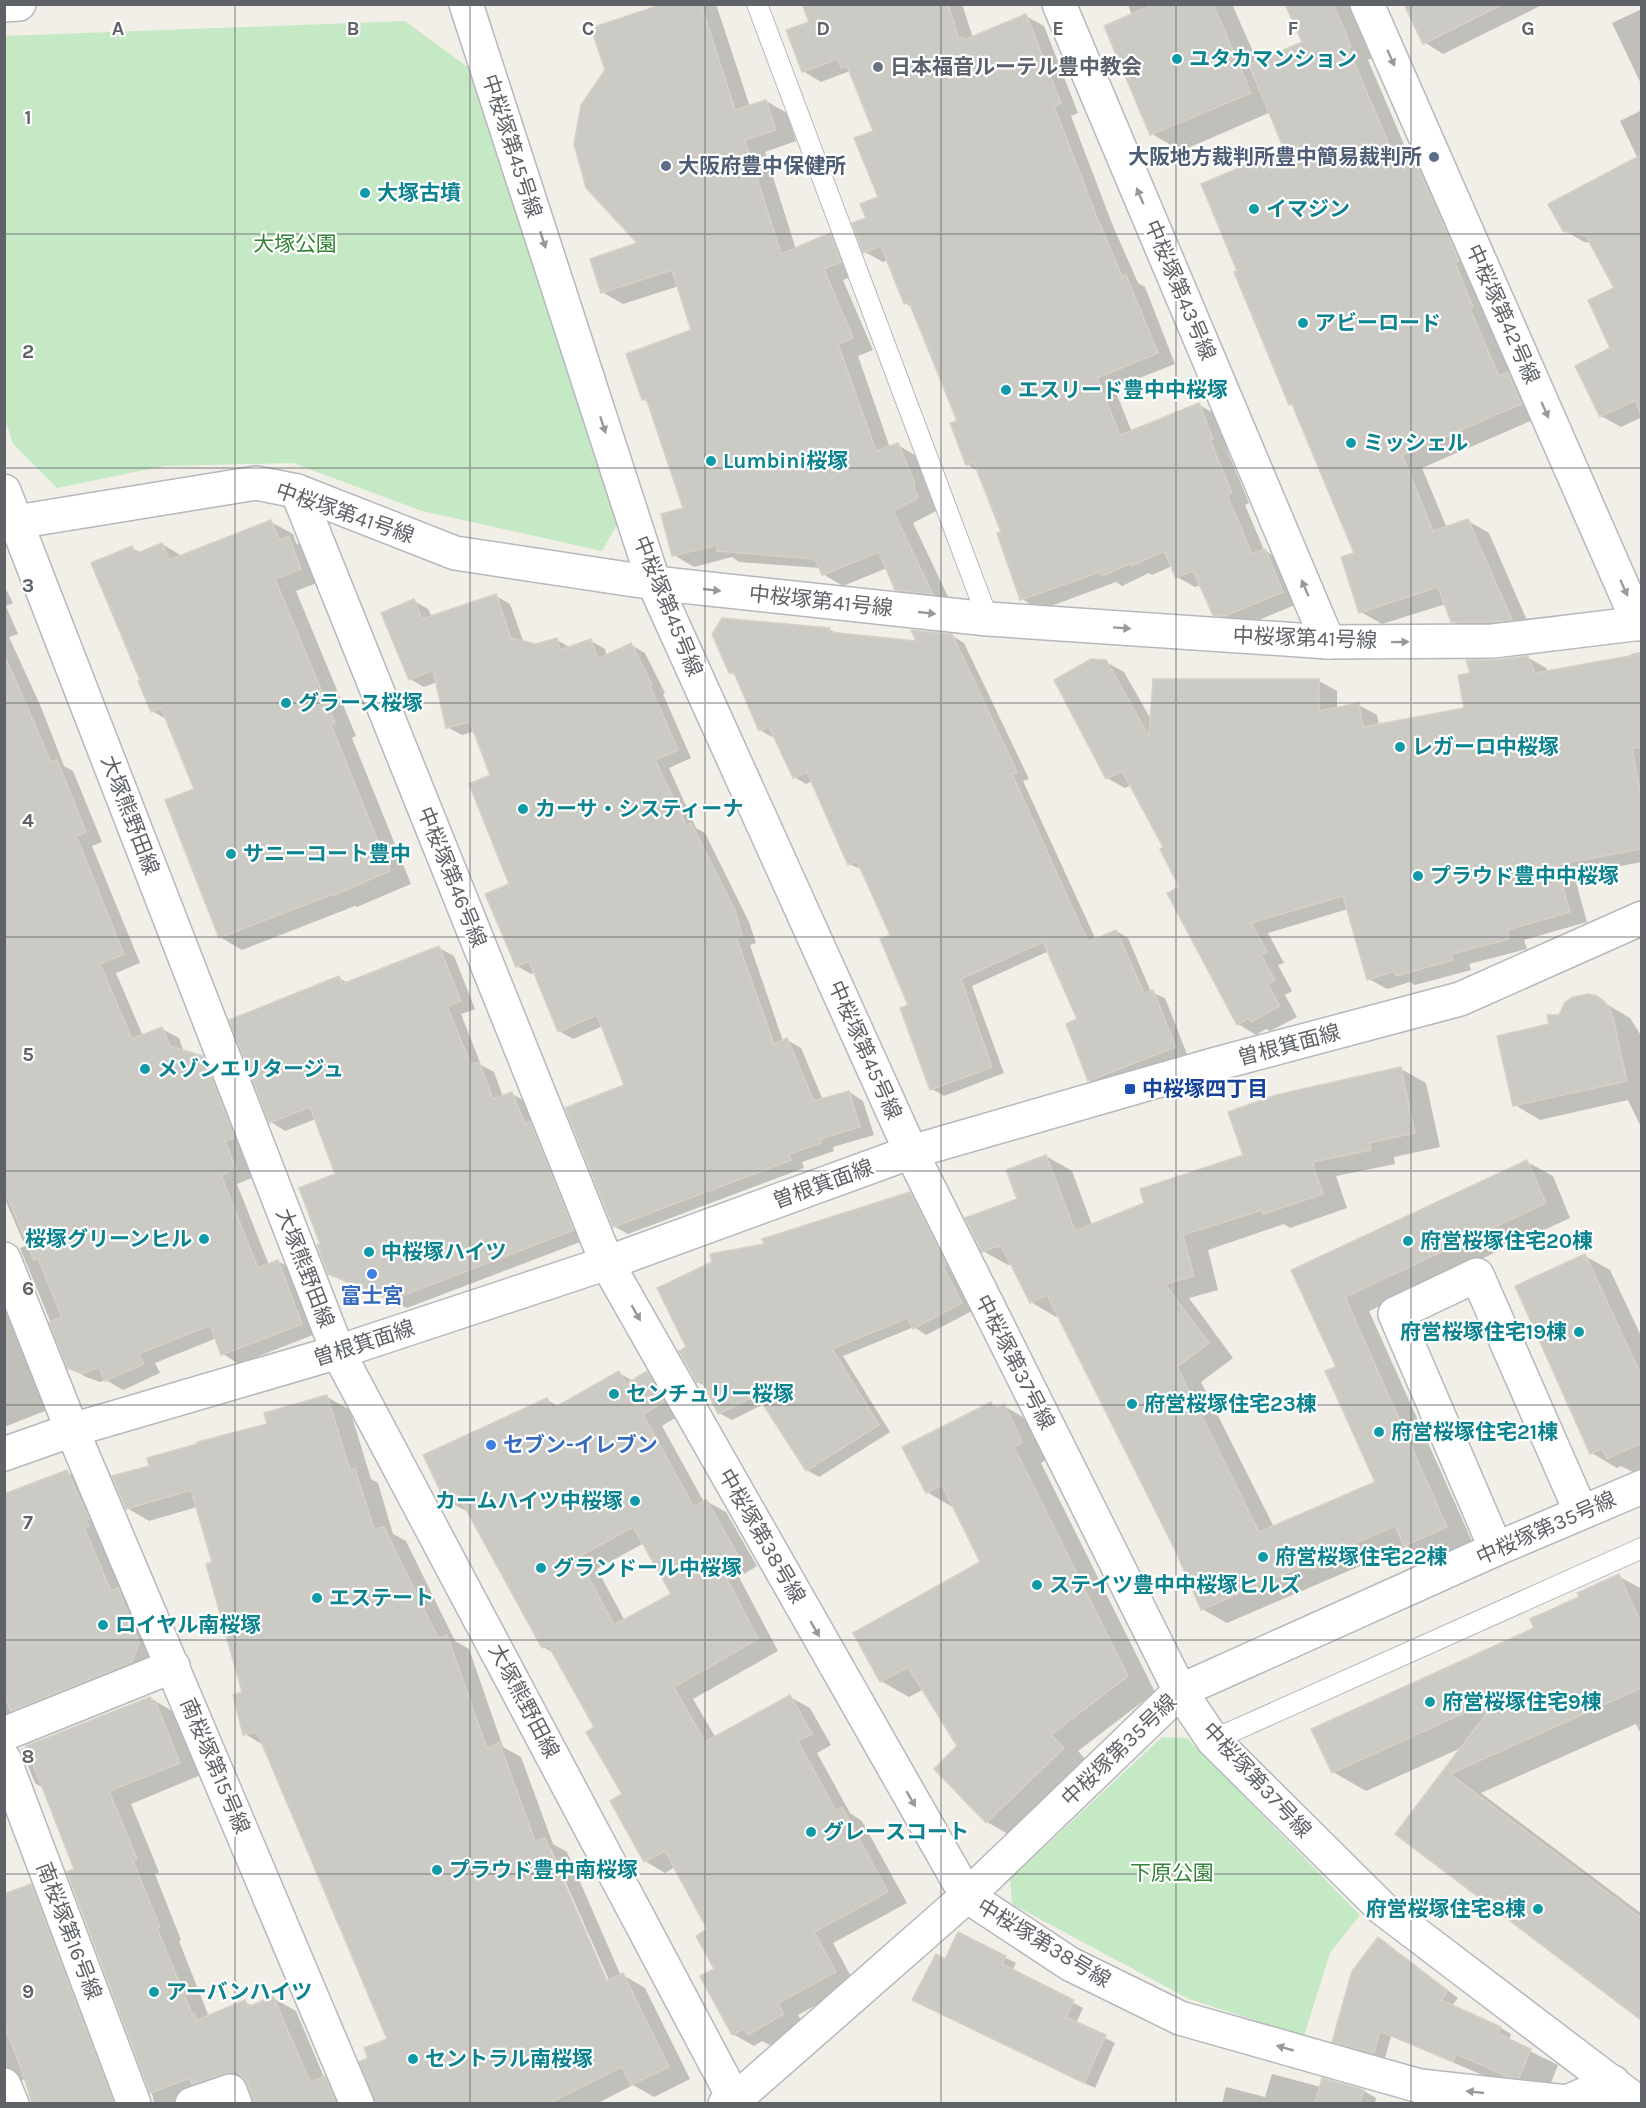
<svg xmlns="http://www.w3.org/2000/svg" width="1646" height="2108" font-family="Karla,'Noto Sans JP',sans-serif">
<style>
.green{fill:#c5e8c5}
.shadow{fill:#0003;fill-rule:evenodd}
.building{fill:#cccac5;stroke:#d6d1c6;stroke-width:1.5;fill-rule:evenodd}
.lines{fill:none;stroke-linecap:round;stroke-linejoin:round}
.service-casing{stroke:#b5b8bc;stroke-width:22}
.minor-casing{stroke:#b5b8bc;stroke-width:36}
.tertiary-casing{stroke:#b5b8bc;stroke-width:36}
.service{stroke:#fff;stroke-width:20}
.minor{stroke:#fff;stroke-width:33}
.tertiary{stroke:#fff;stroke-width:33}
.oneway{fill:#979a9d}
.grid{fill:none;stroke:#5f6368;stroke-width:1.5;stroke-opacity:0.55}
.culture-dot{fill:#0f9aa8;stroke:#fff;stroke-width:2}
.worship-dot{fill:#6b7280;stroke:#fff;stroke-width:2}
.service-dot{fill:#5c6f8a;stroke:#fff;stroke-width:2}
.transit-dot{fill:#1a4fb4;stroke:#fff;stroke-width:2}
.shop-dot{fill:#3f7fe0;stroke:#fff;stroke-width:2}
.labels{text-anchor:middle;stroke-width:4.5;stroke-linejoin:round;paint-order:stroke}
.culture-label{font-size:21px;font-weight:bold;fill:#0d838f;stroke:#fff;text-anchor:start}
.worship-label{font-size:21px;font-weight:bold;fill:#5b616d;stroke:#fff;text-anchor:start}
.street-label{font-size:21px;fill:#5f6368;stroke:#fff}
.service-label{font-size:21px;font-weight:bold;fill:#4e5e75;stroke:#fff;text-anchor:end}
.park-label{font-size:21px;fill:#348238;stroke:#fff}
.transit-label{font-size:21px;font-weight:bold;fill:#164399;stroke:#fff;text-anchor:start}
.shop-label{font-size:21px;font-weight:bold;fill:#366cbe;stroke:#fff}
.grid-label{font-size:20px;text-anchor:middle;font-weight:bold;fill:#5f6368;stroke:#fff;stroke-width:4.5;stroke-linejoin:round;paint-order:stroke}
</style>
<rect width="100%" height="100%" fill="#f1efe8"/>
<!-- green -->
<g class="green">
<polygon points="405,21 469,68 618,523 602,551 422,511 293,463 165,466 57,488 13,444 5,418 4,36"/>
<polygon points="1162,1737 1187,1738 1360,1915 1330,1953 1304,2036 1189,1999 1012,1904 1010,1879"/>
</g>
<!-- shadow -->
<g class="shadow">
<polygon points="668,4 713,4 717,7 750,107 766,101 787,113 796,141 765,152 796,249 830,234 850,246 861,273 843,280 873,350 858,356 890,448 898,445 918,457 938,510 913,523 952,605 917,601 896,589 887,568 843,586 823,574 820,568 739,562 732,557 694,567 674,555 684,509 649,403 643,399 692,331 679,286 623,304 602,292 640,244"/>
<polygon points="803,4 962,4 973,38 1026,16 1044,26 1078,113 1071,116 1113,226 1138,283 1145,287 1175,364 1114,388 1132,432 1199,405 1217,415 1231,449 1227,450 1249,503 1245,505 1264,550 1283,561 1300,603 1244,626 1233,625 1214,614 1201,585 1195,587 1177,577 1172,566 1152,575 1149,573 1122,586 1116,582 1040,610 1022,599 999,534 1003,533 978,471 967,464 959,422 913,308 905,303 888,260 883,262 865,252 868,218 880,198 875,132 850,71 821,82 803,71 810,23"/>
<polygon points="1128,4 1232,4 1258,63 1304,43 1287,4 1348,4 1372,58 1368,60 1412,163 1415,162 1436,175 1542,416 1422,468 1447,528 1468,521 1489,533 1532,632 1474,634 1453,621 1446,604 1382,624 1361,612 1356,554 1295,407 1290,404 1239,272 1286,150 1271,112 1181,151 1152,134 1132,16"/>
<polygon points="1406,4 1544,4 1443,54 1424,42"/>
<polygon points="1642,9 1642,86 1612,23"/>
<polygon points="1642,110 1642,417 1621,427 1601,416 1612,349 1616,289 1592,243 1584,242 1564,230 1638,159 1620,121"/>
<polygon points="271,522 293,534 296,543 311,551 322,581 296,591 356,736 352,738 411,884 357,907 355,906 242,950 220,937 196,789 168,720 152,711 142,681 132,548 141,553 162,544 182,556"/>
<polygon points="4,585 13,603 6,606 18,634 9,637 41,707 64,766 73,771 102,842 92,846 140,963 116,973 143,1036 162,1029 179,1038 184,1052 202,1057 220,1067 251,1147 241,1151 252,1178 237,1184 269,1265 278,1261 295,1271 318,1333 239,1364 223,1354 217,1338 155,1363 160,1373 123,1390 106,1380 100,1382 86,1377 69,1367 20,1248 25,1246 4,1197"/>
<polygon points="496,596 510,604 524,643 536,646 557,640 571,648 591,641 605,649 607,656 631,645 645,653 665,693 663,694 691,758 669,768 696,828 705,833 749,922 756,943 750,945 783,1041 787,1040 801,1048 823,1100 849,1092 863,1101 874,1135 833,1147 834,1151 802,1162 804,1168 628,1234 614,1226 626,1086 603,1026 573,1039 559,1031 535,972 531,974 517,966 511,884 492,776 475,731 462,735 447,727 437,682 424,687 410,679 414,601 428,609 432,617"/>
<polygon points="829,629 837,634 918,643 951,635 964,643 1029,779 1023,781 1096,940 1116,931 1128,938 1151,992 1165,998 1187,1054 1102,1087 1089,1080 1079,1020 1049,951 972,986 1004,1073 944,1096 932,1089 892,936 863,870 849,864 813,781 806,784 794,777 775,736 772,737 760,730 737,676 730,672"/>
<polygon points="1642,652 1642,862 1574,875 1587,922 1524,940 1527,949 1469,964 1471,970 1415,985 1410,982 1387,989 1369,979 1348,909 1268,933 1284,963 1278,965 1292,991 1285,995 1297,1017 1270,1031 1266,1029 1256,1035 1238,1024 1165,847 1131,785 1125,788 1107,778 1106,662 1124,672 1152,721 1319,681 1337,691 1337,709 1359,705 1377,715 1379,725 1465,709 1472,674 1495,661 1527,657 1546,668 1548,672 1632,657 1631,654"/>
<polygon points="439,948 454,956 475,1009 461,1014 481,1065 494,1072 503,1097 512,1094 527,1102 588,1239 407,1308 345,1282 329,1273 322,1244 337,1175 316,1119 285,1131 271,1122 231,1020 339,978 348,983"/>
<polygon points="1596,998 1630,1018 1642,1037 1642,1129 1628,1100 1540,1120 1515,1105 1551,1025 1560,1016"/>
<path d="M1401,1069l25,14 14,64 -46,10 1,7 -59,12 11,32 -57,20 -6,-4 -76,26 10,40 -29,8 44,60 -32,24 73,145 103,-45 -39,-115 -45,-97 234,-108 26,14 17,42 -201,93 103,230 -42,19 -23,-14 -180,77 -25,-14 -24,-57 -119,-237 -3,2 -25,-15 -19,-38 -4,1 -25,-14 63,-95 26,15 20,54 54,-21 99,-48zM1008,1243l-12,5v-3z"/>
<polygon points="910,1194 922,1201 974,1310 926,1335 914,1327 843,1356 890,1432 819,1477 807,1470 764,1404 732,1420 719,1413 707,1387 698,1382 688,1348 766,1245"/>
<polygon points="1585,1256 1610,1270 1642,1338 1642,1468 1633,1472 1621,1466 1617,1468 1592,1453"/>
<polygon points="4,1277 55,1407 4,1427"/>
<path d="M647,1372l20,12 16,29 -21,13 42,76 2,-1 20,11 31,54 -18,11 39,74 -85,48 23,39 74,-41 20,11 21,37 -14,8 33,60 12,8 45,82 -74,40 22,41 -57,31 6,11 -34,19 -8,-4 -8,5 -21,-12 -17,-65 -7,-39 -34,-63 -10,6 -20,-12 -21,-66 -28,-67 -41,-74 -12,-7 -74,-137 -3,1 -20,-11 101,-100 13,7 59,-34 14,8zM644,1543l29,51 -48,27 -28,-52z"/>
<path d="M327,1397l23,13 21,69 7,4 15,51 13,7 49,100 14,8 34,98 18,10 32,87 14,8 54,124 2,-1 22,13 45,91 -36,18 -21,-12 -37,19h-219l-7,-45 19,-20 -124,-293 -20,-12 -1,-40 -30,-131 -17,-56 -48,14 -22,-13 24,-41 118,-42zM547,1847l4,2 61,138 -3,1z"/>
<polygon points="991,1404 999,1408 1004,1406 1031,1422 1049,1458 1041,1463 1155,1692 1078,1751 1090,1764 1015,1838 987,1822 936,1769 959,1746 924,1689 909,1697 881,1681 855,1634 982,1562 954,1508 927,1492"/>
<polygon points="67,1472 89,1485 161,1657 12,1735 20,1811 4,1817 4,1570"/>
<polygon points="1618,1576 1642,1589 1642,1736 1636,1724 1481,1793 1642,1914 1642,2018 1397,1834 1463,1747 1366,1791 1333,1772 1580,1597"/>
<polygon points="150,1698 172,1711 173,1715 178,1718 201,1775 131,1804 159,1872 155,1874 181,1940 179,1941 209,2017 245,2002 252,2006 273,1998 296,2011 324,2077 347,2090 352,2104 255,2104 254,2097 248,2085 208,2099 201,2104 154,2104 153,2097 68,1873 76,1870 45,1789 35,1783 21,1749"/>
<polygon points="31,1886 53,1899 130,2104 32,2104 24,2079 11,2087 4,2104 4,1895"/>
<polygon points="958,1934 1016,1963 1012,1971 1083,2008 1076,2023 1115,2043 1095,2088 924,2006"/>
<polygon points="1379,1939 1458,1998 1451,2007 1501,2028 1511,2034 1509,2041 1558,2065 1550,2085 1492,2079 1391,2036 1385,2058 1344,2047 1334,2041"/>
<polygon points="1272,2074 1321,2087 1364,2091 1376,2098 1375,2103 1378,2104 1222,2104 1226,2087 1265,2097"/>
</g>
<!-- building -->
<g class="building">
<polygon points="663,4 701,4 735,110 766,100 776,130 745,140 781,254 830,233 841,262 824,269 853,338 838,344 876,451 898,443 915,484 913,485 918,498 893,511 933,594 895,590 879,552 822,575 815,559 717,551 718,545 672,556 661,514 683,508 646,398 642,400 626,354 691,330 672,270 601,293 590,259 637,243 586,188 574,144 581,105 605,70 591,28"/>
<polygon points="802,4 948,4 959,39 963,37 964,40 1026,14 1061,103 1054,106 1096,215 1122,276 1126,275 1158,353 1097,378 1120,435 1199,403 1213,439 1210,440 1232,493 1227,495 1252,554 1265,549 1283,592 1225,616 1213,615 1193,571 1176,578 1164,551 1132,566 1131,563 1102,576 1100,572 1020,600 997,533 1001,532 974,463 966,465 950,423 957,421 909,302 904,304 881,246 863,253 852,223 866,218 860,204 878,197 854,138 873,131 847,66 841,68 838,59 802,72 786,30 809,22"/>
<polygon points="1155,4 1213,4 1251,93 1150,135 1104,26"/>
<polygon points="1285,4 1333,4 1351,46 1348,48 1399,168 1415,161 1454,249 1459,261 1455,263 1473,307 1470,309 1499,376 1508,372 1521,404 1402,455 1433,531 1468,519 1512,620 1492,622 1451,622 1438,587 1359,613 1341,557 1354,553 1292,404 1289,405 1234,272 1237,271 1201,184 1284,149 1249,65 1302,42"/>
<polygon points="1404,4 1503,4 1423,44"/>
<polygon points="1641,155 1641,415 1635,400 1600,417 1575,366 1610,348 1588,300 1614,288 1586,236 1563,231 1548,204"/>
<polygon points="271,520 279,540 289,537 301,569 275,579 335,723 331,725 390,871 334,895 333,894 219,938 165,800 194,789 161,708 151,712 138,681 140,680 91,563 132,546 135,554 162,543 169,560"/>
<polygon points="496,594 511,638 536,644 557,638 560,650 591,639 598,659 631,643 652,685 650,686 678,750 655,760 686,825 691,823 736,913 742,936 736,937 774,1044 787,1038 814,1101 849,1091 860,1127 820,1139 821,1143 789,1154 791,1160 613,1227 565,1108 624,1085 597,1015 558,1032 529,961 516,967 485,894 509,884 469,784 490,775 470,722 446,728 433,670 409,680 381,613 414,599 422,619"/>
<polygon points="722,618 830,628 829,632 916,641 911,630 952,634 1017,772 1012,774 1088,942 1116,930 1144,993 1153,990 1176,1047 1088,1081 1066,1024 1077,1019 1043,942 961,979 992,1067 930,1090 900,1008 908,1005 880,939 890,935 857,861 848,865 807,772 793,778 769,727 759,731 734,673 729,673 712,634"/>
<polygon points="4,654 51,762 57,760 86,832 76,836 124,954 100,964 132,1039 162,1027 170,1046 203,1056 235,1138 225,1141 236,1169 221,1175 258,1268 278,1260 302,1324 221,1355 210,1325 139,1354 144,1364 105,1381 99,1367 82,1374 67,1368 49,1322 62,1317 38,1258 34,1260 4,1189"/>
<polygon points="1641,654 1641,747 1632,748 1641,797 1641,849 1556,865 1570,912 1507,930 1509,939 1451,954 1453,960 1396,976 1395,971 1367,980 1343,896 1251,923 1267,952 1261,955 1275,980 1268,985 1280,1006 1251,1022 1249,1018 1237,1025 1167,893 1179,887 1160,849 1163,847 1122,771 1106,779 1054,680 1091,659 1106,660 1149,736 1153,679 1319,679 1319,711 1359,703 1363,727 1464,708 1458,675 1470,673 1466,660 1495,660 1528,656 1535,673"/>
<polygon points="439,946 461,1001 447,1006 471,1065 479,1062 493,1099 512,1092 525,1124 530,1121 574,1230 391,1300 328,1274 317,1245 320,1244 299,1188 335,1174 310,1107 269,1123 229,1020 339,976 342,984"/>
<polygon points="1588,994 1597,996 1605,1002 1612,1013 1627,1081 1513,1106 1497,1036 1549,1024 1547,1015 1559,1015 1565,1002 1573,997"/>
<polygon points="1401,1067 1415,1133 1369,1143 1371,1150 1312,1162 1323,1194 1263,1214 1262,1210 1183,1235 1194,1276 1165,1284 1209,1343 1177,1367 1259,1532 1375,1482 1325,1371 1336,1367 1291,1270 1527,1160 1546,1203 1345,1297 1447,1527 1404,1546 1395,1526 1201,1610 1176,1552 1047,1295 1030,1303 1001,1245 982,1252 965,1218 1017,1199 1006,1170 1046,1155 1075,1231 1144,1203 1140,1189 1243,1155 1228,1112 1276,1095"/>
<polygon points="910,1192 947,1265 943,1267 962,1303 913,1329 907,1318 832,1349 879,1425 806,1471 757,1395 718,1414 702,1380 697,1383 679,1351 686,1347 657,1288 712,1262 710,1254 764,1244 762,1239"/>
<polygon points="1585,1254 1641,1375 1641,1443 1607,1459 1602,1449 1590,1454 1515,1286"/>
<path d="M619,1371l7,13 21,-13 17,31 -21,12 51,93 12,-8 32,56 -18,10 38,74 -84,48 31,55 85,-47 22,39 -14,7 38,70 6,-4 46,85 -74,40 22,40 -58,31 6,11 -36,21 -4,-6 -12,6 -32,-59 14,-7 -18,-33 11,-7 -42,-78 -21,11 -34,-61 12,-7 -36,-62 8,-5 -46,-82 -6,3 -84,-153 -13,6 -22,-46 124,-57 5,11zM633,1527l38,67 -57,31 -36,-68z"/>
<polygon points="327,1395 350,1470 355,1469 374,1529 384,1527 438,1638 447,1635 487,1749 499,1742 535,1841 545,1838 607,1981 623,1973 669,2067 631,2085 622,2067 549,2103 375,2103 359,2062 368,2058 364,2048 387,2039 257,1732 243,1735 233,1695 242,1692 206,1564 212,1562 191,1490 126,1509 112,1476 149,1466 147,1458 197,1444 197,1442 267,1424 264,1413"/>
<polygon points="991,1402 994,1409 1004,1404 1022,1442 1014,1447 1128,1676 1051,1735 1064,1748 986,1823 934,1769 957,1746 908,1667 880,1682 853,1633 980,1562 942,1485 926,1493 902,1447"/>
<polygon points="67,1470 89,1519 86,1520 89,1526 84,1527 111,1591 118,1588 139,1643 132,1662 11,1711 4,1695 4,1494"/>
<polygon points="1619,1574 1641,1623 1641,1688 1450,1774 1641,1918 1641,2020 1395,1834 1499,1697 1332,1773 1311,1729 1534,1628 1530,1619 1579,1597 1577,1593"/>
<polygon points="150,1697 153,1704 156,1703 180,1763 109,1791 137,1859 133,1861 160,1927 157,1928 192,2014 194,2013 197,2020 245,2000 248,2007 273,1996 310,2082 325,2076 336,2103 253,2103 248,2084 237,2070 192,2084 190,2078 150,2093 67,1872 74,1869 26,1746"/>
<polygon points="31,1884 114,2103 34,2103 4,2024 4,1894"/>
<polygon points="958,1932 1006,1956 1002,1964 1074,2000 1066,2017 1106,2035 1084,2083 912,2000 936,1954 945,1959"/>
<polygon points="1378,1937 1448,1991 1441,2000 1501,2027 1498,2034 1531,2049 1519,2078 1509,2077 1456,2054 1453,2062 1380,2031 1374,2053 1332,2042 1352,1971"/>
<polygon points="1322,2078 1364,2090 1360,2103 1315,2103"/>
</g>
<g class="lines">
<defs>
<g id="service">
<polyline points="757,4 988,619"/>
<polyline points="1213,1740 1642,1548"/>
</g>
<g id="minor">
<polyline points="466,4 654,583 911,1152 1180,1691 1213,1740 1382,1908 1640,2104"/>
<polyline points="1059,4 1328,642"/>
<polyline points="1367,4 1639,624"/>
<polyline points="4,5 19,4"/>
<polyline points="4,491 338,1352 737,2104"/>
<polyline points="297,491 607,1263 967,1896 1070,1964 1180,2018 1420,2086 1567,2102 1613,2082"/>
<polyline points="654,583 988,619 1328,642 1493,641 1642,623"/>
<polyline points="4,1259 72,1430 357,2104"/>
<polyline points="1496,1549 1395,1314 1477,1275 1581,1512"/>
<polyline points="4,1734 173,1666"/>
<polyline points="4,1759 134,2104"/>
<polyline points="4,2085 12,2104"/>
<polyline points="192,2104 230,2091 235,2104"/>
<polyline points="725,2104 736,2099 967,1896 1180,1691 1496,1549 1642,1487"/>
</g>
<g id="tertiary">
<polyline points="4,524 256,483 297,491 455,553 654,583"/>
<polyline points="4,1454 72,1430 338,1352 607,1263 911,1152 1216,1064 1460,999 1642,918"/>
</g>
</defs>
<!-- service casing -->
<use href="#service" class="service-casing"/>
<!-- minor casing -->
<use href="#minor" class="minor-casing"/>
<!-- tertiary casing -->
<use href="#tertiary" class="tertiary-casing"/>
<!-- service -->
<use href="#service" class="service"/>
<!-- minor -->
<use href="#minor" class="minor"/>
<!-- tertiary -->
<use href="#tertiary" class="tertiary"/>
</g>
<!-- one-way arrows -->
<defs><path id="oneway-solid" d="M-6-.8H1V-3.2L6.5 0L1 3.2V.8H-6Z" transform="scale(1.5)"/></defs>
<g class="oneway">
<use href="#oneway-solid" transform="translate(1391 58) rotate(66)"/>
<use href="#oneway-solid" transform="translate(1140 196) rotate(-113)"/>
<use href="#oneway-solid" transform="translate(543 240) rotate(72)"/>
<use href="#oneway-solid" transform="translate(1545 410) rotate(66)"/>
<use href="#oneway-solid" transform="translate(603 425) rotate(72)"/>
<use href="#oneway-solid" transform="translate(1305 588) rotate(-113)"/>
<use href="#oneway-solid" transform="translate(1624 588) rotate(66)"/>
<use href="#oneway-solid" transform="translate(712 590) rotate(6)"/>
<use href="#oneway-solid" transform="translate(927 613) rotate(6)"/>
<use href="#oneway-solid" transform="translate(1122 628) rotate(4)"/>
<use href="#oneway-solid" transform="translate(1400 642) rotate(-1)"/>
<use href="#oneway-solid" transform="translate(636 1313) rotate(60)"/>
<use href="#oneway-solid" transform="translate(815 1629) rotate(60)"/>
<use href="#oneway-solid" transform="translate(911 1799) rotate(60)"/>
<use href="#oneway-solid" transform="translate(1285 2048) rotate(-164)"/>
<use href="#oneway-solid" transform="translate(1475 2092) rotate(-174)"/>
</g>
<!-- grid -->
<path class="grid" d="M235,4v2100M470,4v2100M705,4v2100M941,4v2100M1176,4v2100M1411,4v2100M4,234h1638M4,468h1638M4,703h1638M4,937h1638M4,1171h1638M4,1405h1638M4,1640h1638M4,1874h1638"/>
<!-- markers -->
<g class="culture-dot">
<circle cx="1177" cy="59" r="6"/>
<circle cx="365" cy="193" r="6"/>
<circle cx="1254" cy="209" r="6"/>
<circle cx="1303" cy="323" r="6"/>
<circle cx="1006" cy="390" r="6"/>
<circle cx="1351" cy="443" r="6"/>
<circle cx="711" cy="461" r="6"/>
<circle cx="286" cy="703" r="6"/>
<circle cx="1400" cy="747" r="6"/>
<circle cx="523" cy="809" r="6"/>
<circle cx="231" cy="854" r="6"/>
<circle cx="1418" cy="876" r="6"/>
<circle cx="145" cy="1069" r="6"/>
<circle cx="204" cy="1239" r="6"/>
<circle cx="1408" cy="1241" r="6"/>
<circle cx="369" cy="1252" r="6"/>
<circle cx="1579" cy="1332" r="6"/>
<circle cx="614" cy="1394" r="6"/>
<circle cx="1132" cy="1404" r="6"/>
<circle cx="1379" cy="1432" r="6"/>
<circle cx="635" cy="1501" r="6"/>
<circle cx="1263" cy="1557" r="6"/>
<circle cx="541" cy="1568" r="6"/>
<circle cx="1037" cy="1585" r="6"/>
<circle cx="317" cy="1598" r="6"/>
<circle cx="103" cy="1625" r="6"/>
<circle cx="1430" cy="1702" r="6"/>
<circle cx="811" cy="1832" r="6"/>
<circle cx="437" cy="1870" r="6"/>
<circle cx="1538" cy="1909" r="6"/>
<circle cx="154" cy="1992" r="6"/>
<circle cx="413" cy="2059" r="6"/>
</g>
<circle class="worship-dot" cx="878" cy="67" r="6"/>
<g class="service-dot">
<circle cx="1434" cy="157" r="6"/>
<circle cx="666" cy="166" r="6"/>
</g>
<rect class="transit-dot" x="1124" y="1083" width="12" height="12" rx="3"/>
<g class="shop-dot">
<circle cx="372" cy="1274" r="6"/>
<circle cx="491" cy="1445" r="6"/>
</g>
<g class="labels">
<!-- culture labels -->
<g class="culture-label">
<text x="1189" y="66">ユタカマンション</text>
<text x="377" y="200">大塚古墳</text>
<text x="1266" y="216">イマジン</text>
<text x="1315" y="330">アビーロード</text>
<text x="1018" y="397">エスリード豊中中桜塚</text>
<text x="1363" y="450">ミッシェル</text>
<text x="723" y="468">Lumbini桜塚</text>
<text x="298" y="710">グラース桜塚</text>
<text x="1412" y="754">レガーロ中桜塚</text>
<text x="535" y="816">カーサ・システィーナ</text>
<text x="243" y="861">サニーコート豊中</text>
<text x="1430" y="883">プラウド豊中中桜塚</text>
<text x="157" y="1076">メゾンエリタージュ</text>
<text x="192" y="1246" text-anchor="end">桜塚グリーンヒル</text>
<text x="1420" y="1248">府営桜塚住宅20棟</text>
<text x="381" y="1259">中桜塚ハイツ</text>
<text x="1567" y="1339" text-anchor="end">府営桜塚住宅19棟</text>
<text x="626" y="1401">センチュリー桜塚</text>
<text x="1144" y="1411">府営桜塚住宅23棟</text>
<text x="1391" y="1439">府営桜塚住宅21棟</text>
<text x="623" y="1508" text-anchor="end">カームハイツ中桜塚</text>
<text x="1275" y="1564">府営桜塚住宅22棟</text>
<text x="553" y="1575">グランドール中桜塚</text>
<text x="1049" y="1592">ステイツ豊中中桜塚ヒルズ</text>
<text x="329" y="1605">エステート</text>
<text x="115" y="1632">ロイヤル南桜塚</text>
<text x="1442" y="1709">府営桜塚住宅9棟</text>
<text x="823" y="1839">グレースコート</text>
<text x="449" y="1877">プラウド豊中南桜塚</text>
<text x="1526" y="1916" text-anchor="end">府営桜塚住宅8棟</text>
<text x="166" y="1999">アーバンハイツ</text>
<text x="425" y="2066">セントラル南桜塚</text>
</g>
<!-- worship labels -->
<g class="worship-label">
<text x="890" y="74">日本福音ルーテル豊中教会</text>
</g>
<!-- street labels -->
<g class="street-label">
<text transform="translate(512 146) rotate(72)" y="7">中桜塚第45号線</text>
<text transform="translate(1180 290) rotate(67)" y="7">中桜塚第43号線</text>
<text transform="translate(1503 314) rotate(66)" y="7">中桜塚第42号線</text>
<text transform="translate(345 513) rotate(19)" y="7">中桜塚第41号線</text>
<text transform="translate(821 601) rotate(6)" y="7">中桜塚第41号線</text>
<text transform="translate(668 606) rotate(68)" y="7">中桜塚第45号線</text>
<text transform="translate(1305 638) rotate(2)" y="7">中桜塚第41号線</text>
<text transform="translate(130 815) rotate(69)" y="7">大塚熊野田線</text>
<text transform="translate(452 877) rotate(68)" y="7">中桜塚第46号線</text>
<text transform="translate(1289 1045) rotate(-15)" y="7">曽根箕面線</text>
<text transform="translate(865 1050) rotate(66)" y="7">中桜塚第45号線</text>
<text transform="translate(823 1184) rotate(-20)" y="7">曽根箕面線</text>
<text transform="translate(305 1268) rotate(69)" y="7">大塚熊野田線</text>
<text transform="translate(364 1343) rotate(-18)" y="7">曽根箕面線</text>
<text transform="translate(1015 1362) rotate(63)" y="7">中桜塚第37号線</text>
<text transform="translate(1546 1528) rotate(-24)" y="7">中桜塚第35号線</text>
<text transform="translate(762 1536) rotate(60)" y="7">中桜塚第38号線</text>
<text transform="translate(524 1701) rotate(62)" y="7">大塚熊野田線</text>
<text transform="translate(1119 1750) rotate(-44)" y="7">中桜塚第35号線</text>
<text transform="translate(215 1766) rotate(67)" y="7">南桜塚第15号線</text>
<text transform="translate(1257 1780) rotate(47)" y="7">中桜塚第37号線</text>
<text transform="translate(69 1931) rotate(69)" y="7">南桜塚第16号線</text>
<text transform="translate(1044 1943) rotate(31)" y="7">中桜塚第38号線</text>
</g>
<!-- service labels -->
<g class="service-label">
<text x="1422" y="164">大阪地方裁判所豊中簡易裁判所</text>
<text x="678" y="173" text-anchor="start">大阪府豊中保健所</text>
</g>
<!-- park labels -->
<g class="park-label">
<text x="295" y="251">大塚公園</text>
<text x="1172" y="1880">下原公園</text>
</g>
<!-- transit labels -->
<g class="transit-label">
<text x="1142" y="1096">中桜塚四丁目</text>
</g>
<!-- shop labels -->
<g class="shop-label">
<text x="372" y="1303">富士宮</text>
<text x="503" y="1452" text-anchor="start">セブン-イレブン</text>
</g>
</g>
<g class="grid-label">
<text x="118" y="35">A</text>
<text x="353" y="35">B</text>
<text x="588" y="35">C</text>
<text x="823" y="35">D</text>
<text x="1058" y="35">E</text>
<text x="1293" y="35">F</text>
<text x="1528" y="35">G</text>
<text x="28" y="124">1</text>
<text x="28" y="358">2</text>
<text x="28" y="592">3</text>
<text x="28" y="827">4</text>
<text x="28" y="1061">5</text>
<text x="28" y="1295">6</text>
<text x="28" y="1529">7</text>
<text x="28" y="1763">8</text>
<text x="28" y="1998">9</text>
</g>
<!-- border -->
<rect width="1646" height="2108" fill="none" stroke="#5f6368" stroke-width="12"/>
</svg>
